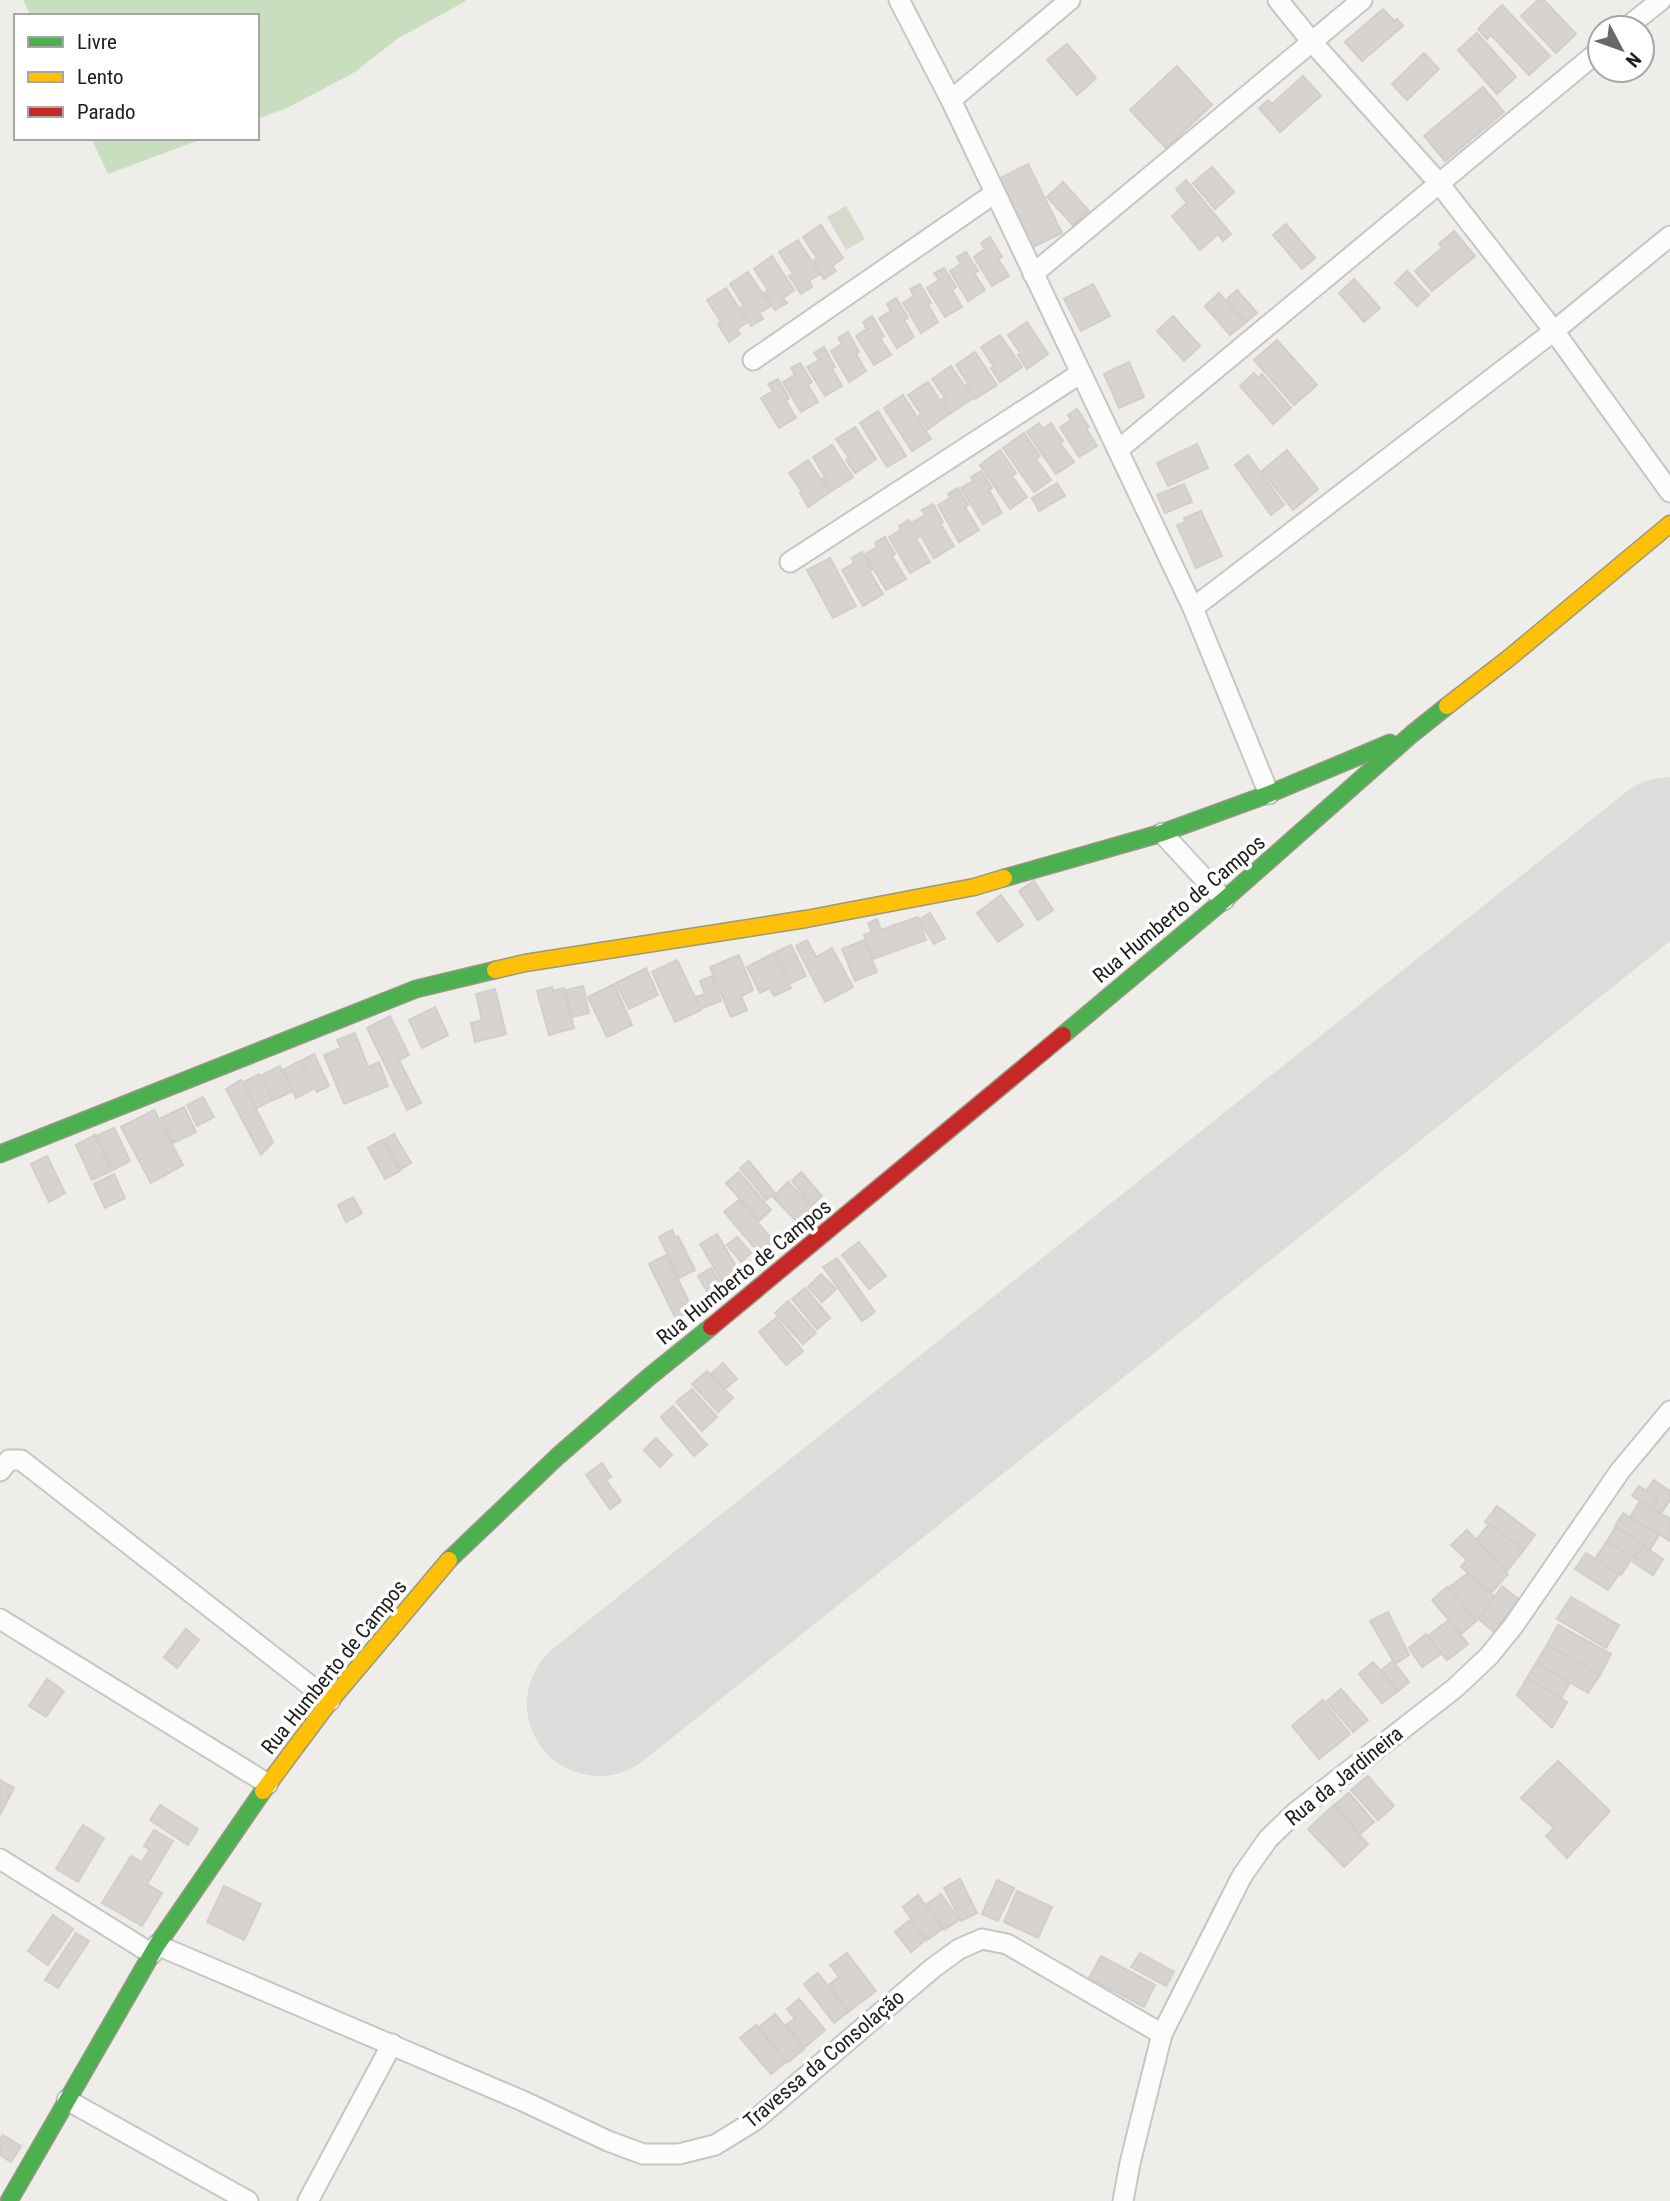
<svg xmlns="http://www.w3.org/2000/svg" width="1670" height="2201" font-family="'Roboto Condensed',sans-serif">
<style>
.construction{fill:#d8d8cb}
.forest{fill:#c9debe}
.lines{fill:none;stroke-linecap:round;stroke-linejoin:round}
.runway{stroke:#dddcda;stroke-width:144}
.building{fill:#d6d3d0;stroke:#d2ceca;stroke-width:2}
.street-casing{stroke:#c7c6c5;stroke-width:23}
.fast-casing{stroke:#979980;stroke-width:19}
.slow-casing{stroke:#979980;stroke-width:19}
.jam-casing{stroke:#979980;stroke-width:19}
.street{stroke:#fdfcfc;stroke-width:19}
.fast{stroke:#4caf50;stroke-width:16}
.slow{stroke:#ffc107;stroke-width:16}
.jam{stroke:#c62828;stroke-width:16}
.labels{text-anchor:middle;stroke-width:7;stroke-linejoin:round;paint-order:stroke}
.street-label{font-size:21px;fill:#202020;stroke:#fff}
</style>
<rect width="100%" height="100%" fill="#efede9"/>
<!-- construction -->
<polygon class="construction" points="846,206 865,239 846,250 827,217"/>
<!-- forest -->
<g class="forest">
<polygon points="23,0 465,0 466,1 397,39 355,72 287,108 257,119 257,16 31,16"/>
<polygon points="91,138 205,138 108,174"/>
</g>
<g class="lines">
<!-- runway -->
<polyline class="runway" points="599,1704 1670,849"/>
</g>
<!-- building -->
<g class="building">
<polygon points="1538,0 1544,0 1576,34 1556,53 1521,16"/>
<polygon points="1502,5 1550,56 1529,75 1491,35 1487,39 1478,29"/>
<polygon points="1383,9 1394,21 1397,19 1403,26 1362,61 1345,42"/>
<polygon points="1477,33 1516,77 1497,94 1458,50"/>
<polygon points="1067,44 1096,78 1077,95 1047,60"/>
<polygon points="1424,53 1439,69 1407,100 1392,84"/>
<polygon points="1177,66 1212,105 1166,148 1130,110"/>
<polygon points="1303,76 1321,96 1280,132 1259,108 1268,100 1272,104"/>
<polygon points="1483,87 1504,112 1445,161 1424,136"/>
<polygon points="1028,164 1062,233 1031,248 997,180"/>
<polygon points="1212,167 1234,192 1215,209 1193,183"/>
<polygon points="1186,180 1231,234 1223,241 1218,234 1200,250 1172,216 1187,203 1176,189"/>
<polygon points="1063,182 1089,211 1073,225 1047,197"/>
<polygon points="1286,224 1315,258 1302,269 1273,235"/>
<polygon points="821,225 843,258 832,266 836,271 824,279 813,261 817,258 803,237"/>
<polygon points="1454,231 1475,256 1432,291 1415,271 1442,248 1439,244"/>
<polygon points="990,237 1002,257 998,259 1009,276 992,286 974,257 985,249 981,243"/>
<polygon points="798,240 820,274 809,281 812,287 801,294 789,276 793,274 779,252"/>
<polygon points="966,252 978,271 974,273 985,290 968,301 950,271 961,264 957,257"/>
<polygon points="772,256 794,290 783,298 787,303 775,310 764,293 768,290 754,269"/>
<polygon points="944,268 956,287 952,290 962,307 945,317 927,288 939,280 934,273"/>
<polygon points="1407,271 1429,295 1417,306 1395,283"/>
<polygon points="748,272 771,306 759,313 763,319 751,326 740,308 744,306 730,284"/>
<polygon points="1354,279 1380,308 1364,322 1339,293"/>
<polygon points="920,284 931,303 928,305 938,322 921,333 903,303 914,296 910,289"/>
<polygon points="1093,284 1110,316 1081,331 1064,299"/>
<polygon points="726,288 748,322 737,329 740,334 729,342 718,324 721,322 707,300"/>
<polygon points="1237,290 1257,313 1246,322 1227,299"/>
<polygon points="1219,293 1245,323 1230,335 1205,306"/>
<polygon points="896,298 908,318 904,320 914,337 897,348 879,318 891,311 887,304"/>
<polygon points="872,316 884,336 880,338 891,355 874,365 856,336 867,329 863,322"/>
<polygon points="1173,316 1200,346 1184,361 1157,331"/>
<polygon points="1027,322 1048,354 1027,369 1018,355 1021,354 1008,335"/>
<polygon points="848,332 859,352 856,354 866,371 849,382 831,351 842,344 838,338"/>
<polygon points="1000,335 1022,367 1000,382 991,368 994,367 981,347"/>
<polygon points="1277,340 1317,385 1294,405 1254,360"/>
<polygon points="824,347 835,367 832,369 842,386 825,396 807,367 819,360 814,353"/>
<polygon points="975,352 997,385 975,399 966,386 968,384 956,365"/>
<polygon points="1129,362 1144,397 1119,408 1104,374"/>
<polygon points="800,363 812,382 808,385 818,402 801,412 783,382 795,375 791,368"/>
<polygon points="951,366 973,398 951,413 942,399 945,398 932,379"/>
<polygon points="1254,373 1258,378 1262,374 1291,408 1273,424 1240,386"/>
<polygon points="778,379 789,398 786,401 796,418 779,428 761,398 773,391 768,384"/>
<polygon points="928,382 949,414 928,429 919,416 921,414 908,395"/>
<polygon points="903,395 931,439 912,451 884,408"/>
<polygon points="1077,409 1089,427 1086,428 1097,446 1079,457 1060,427 1071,420 1068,415"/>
<polygon points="878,411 906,456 887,467 860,423"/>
<polygon points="1039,423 1043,429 1051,423 1063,441 1060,443 1074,462 1056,474 1027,432"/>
<polygon points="855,427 876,459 855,473 846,460 849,458 836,439"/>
<polygon points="1024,433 1040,456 1036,459 1051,480 1034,492 1003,448"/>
<polygon points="1197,444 1208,468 1168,486 1157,463"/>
<polygon points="832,445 853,477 832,491 822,478 825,477 813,457"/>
<polygon points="1000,450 1016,473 1012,476 1027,497 1010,509 980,465"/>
<polygon points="1287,450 1318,489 1293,510 1262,471"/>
<polygon points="1248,455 1284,505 1271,515 1235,465"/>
<polygon points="808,460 830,492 808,507 800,493 802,492 789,473"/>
<polygon points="981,471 992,488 989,490 1002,513 983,524 961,488 974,481 971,477"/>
<polygon points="1057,483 1065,496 1039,511 1032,498"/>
<polygon points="1184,484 1192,502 1165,513 1157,495"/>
<polygon points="958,488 968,505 965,507 979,530 959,542 938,505 950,498 948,494"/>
<polygon points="933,504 943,522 940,523 954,546 934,558 913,522 925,515 922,510"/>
<polygon points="1201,511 1222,556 1196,568 1177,525 1186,522 1184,518"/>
<polygon points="909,520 919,537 916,539 930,562 910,573 889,537 901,530 899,526"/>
<polygon points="885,537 895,554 892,556 906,579 886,590 865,554 877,547 875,543"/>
<polygon points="862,552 872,570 869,571 883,594 863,606 842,570 854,563 852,558"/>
<polygon points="830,558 856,606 833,618 807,570"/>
<polygon points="1034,881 1053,910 1038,920 1019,891"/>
<polygon points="1001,895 1023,925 998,942 977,913"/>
<polygon points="930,913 945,938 934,944 919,920"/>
<polygon points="918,917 926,940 873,959 864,935 872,932 868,923 877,919 881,930"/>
<polygon points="807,940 816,957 832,948 853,987 825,1002 796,946"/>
<polygon points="864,940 877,972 855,981 842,949"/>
<polygon points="791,945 806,976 791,983 776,952"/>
<polygon points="774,953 791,988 774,996 770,988 760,993 747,967"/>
<polygon points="739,955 753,990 741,996 747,1010 731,1017 710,967"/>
<polygon points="677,960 701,1010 675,1022 652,972"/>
<polygon points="646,968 658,995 629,1009 616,983"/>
<polygon points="712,976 721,1001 700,1009 696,997 705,994 700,981"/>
<polygon points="614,984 632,1025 607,1037 588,997"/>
<polygon points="583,986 589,1013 572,1017 566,990"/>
<polygon points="552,987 553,991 564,988 574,1028 549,1035 537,991"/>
<polygon points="495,989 506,1034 475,1042 471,1023 482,1020 476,994"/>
<polygon points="435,1007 448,1035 422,1048 409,1020"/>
<polygon points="390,1016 409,1055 399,1060 421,1103 407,1110 367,1028"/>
<polygon points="355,1033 368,1067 379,1062 388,1086 344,1104 324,1055 341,1048 337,1040"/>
<polygon points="314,1054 329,1086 317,1092 302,1060"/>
<polygon points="300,1061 313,1089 296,1098 283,1070"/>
<polygon points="280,1066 293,1091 274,1100 262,1075"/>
<polygon points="259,1074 272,1100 257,1108 244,1082"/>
<polygon points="241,1080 273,1142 261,1155 226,1089"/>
<polygon points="203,1097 214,1117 197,1126 187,1105"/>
<polygon points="184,1107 196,1132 173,1143 161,1118"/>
<polygon points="154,1110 183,1165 151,1183 121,1127"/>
<polygon points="114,1128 130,1161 113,1170 96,1136"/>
<polygon points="394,1134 411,1163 401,1169 384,1140"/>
<polygon points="95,1135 111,1171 92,1180 76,1145"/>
<polygon points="382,1140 400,1171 385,1179 368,1148"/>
<polygon points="47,1156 65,1193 49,1202 31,1164"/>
<polygon points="749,1161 775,1193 766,1200 740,1168"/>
<polygon points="739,1172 771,1210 759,1221 726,1183"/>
<polygon points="801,1172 822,1196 812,1205 792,1181"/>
<polygon points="114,1174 125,1198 105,1208 94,1184"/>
<polygon points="788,1182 812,1207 797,1222 773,1197"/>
<polygon points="353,1197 362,1213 346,1222 338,1205"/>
<polygon points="739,1200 774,1242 760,1254 724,1212"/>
<polygon points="672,1230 675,1237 678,1236 695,1270 679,1278 659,1237"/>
<polygon points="717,1234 743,1278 726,1288 700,1244"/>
<polygon points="737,1237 751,1253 741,1262 727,1245"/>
<polygon points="859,1242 886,1276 869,1289 842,1255"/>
<polygon points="666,1255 693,1310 676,1319 649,1264"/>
<polygon points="837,1258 875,1312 862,1321 823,1267"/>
<polygon points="711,1268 723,1288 709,1295 698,1276"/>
<polygon points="821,1274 836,1289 822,1302 808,1287"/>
<polygon points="805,1288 830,1318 817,1329 792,1299"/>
<polygon points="788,1301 816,1333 803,1344 775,1313"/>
<polygon points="776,1318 803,1351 786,1365 759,1332"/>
<polygon points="723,1363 737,1379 725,1389 712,1373"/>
<polygon points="707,1371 733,1398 718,1412 692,1384"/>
<polygon points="692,1389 717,1417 702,1431 676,1402"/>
<polygon points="673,1406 707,1445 694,1456 661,1417"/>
<polygon points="656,1438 672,1455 660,1467 644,1450"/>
<polygon points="602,1463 611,1477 606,1480 621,1501 610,1509 586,1475"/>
<polygon points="1654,1480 1670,1491 1670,1500 1661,1513 1652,1508 1658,1499 1646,1491"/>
<polygon points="1639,1486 1658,1499 1652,1508 1632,1496"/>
<polygon points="1640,1501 1670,1519 1670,1541 1630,1517"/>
<polygon points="1497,1506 1535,1535 1523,1551 1485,1522"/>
<polygon points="1623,1513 1659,1535 1650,1549 1615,1526"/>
<polygon points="1489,1524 1524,1550 1506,1572 1476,1540"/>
<polygon points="1616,1527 1644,1545 1635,1558 1607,1541"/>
<polygon points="1467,1530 1508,1574 1491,1593 1461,1567 1467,1560 1451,1545"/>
<polygon points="1607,1541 1633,1557 1621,1575 1595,1559"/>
<polygon points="1643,1546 1663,1559 1653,1575 1633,1562"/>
<polygon points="1586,1553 1619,1574 1608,1590 1575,1569"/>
<polygon points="1467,1574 1495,1597 1476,1621 1448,1588"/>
<polygon points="1502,1586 1518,1599 1494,1632 1479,1619"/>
<polygon points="1447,1587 1476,1621 1461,1634 1432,1600"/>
<polygon points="1571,1597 1619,1625 1606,1648 1557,1619"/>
<polygon points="1388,1612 1409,1655 1395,1664 1370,1621"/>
<polygon points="1449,1620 1468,1644 1447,1660 1428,1636"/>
<polygon points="1558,1625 1611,1654 1600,1675 1547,1645"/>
<polygon points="186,1629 199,1640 177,1668 164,1657"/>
<polygon points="1426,1634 1441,1654 1422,1667 1409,1648"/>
<polygon points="1547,1645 1600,1675 1588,1693 1536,1663"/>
<polygon points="1393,1661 1409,1682 1398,1691 1381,1670"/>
<polygon points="1373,1662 1398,1691 1382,1703 1359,1674"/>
<polygon points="1536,1663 1570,1683 1561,1698 1527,1678"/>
<polygon points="1527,1678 1567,1702 1552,1728 1517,1695"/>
<polygon points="47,1679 64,1691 46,1717 29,1706"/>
<polygon points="1341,1689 1368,1720 1353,1732 1327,1701"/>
<polygon points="1323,1700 1350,1734 1319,1759 1292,1726"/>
<polygon points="1558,1761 1610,1811 1567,1858 1546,1836 1554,1828 1521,1798"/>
<polygon points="1368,1776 1394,1806 1378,1820 1351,1790"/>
<polygon points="0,1780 14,1788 0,1815"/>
<polygon points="1349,1793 1374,1822 1360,1834 1334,1805"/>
<polygon points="160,1805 198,1829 188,1845 150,1820"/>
<polygon points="1333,1806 1368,1844 1344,1867 1308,1829"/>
<polygon points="83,1825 104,1838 78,1882 56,1869"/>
<polygon points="154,1830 173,1841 147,1884 162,1893 142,1926 102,1903 131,1856 142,1862 150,1849 144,1846"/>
<polygon points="960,1879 977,1913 961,1921 944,1888"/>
<polygon points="997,1880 1014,1888 998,1921 982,1914"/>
<polygon points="224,1886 261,1904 244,1940 207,1922"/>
<polygon points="1017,1891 1052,1907 1038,1938 1004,1922"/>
<polygon points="941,1894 959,1920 944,1930 927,1904"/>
<polygon points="918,1895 942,1929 927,1940 903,1907"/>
<polygon points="53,1915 73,1929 48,1965 28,1951"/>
<polygon points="910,1920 925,1940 911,1952 895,1932"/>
<polygon points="76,1933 89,1941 58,1988 45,1980"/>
<polygon points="847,1953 876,1991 849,2011 829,1985 839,1977 830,1965"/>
<polygon points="1140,1953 1174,1972 1166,1986 1131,1967"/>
<polygon points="1101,1956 1155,1985 1144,2007 1089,1978"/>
<polygon points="818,1973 848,2012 834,2023 804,1984"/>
<polygon points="799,1999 825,2030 805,2047 786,2025 795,2018 787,2009"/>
<polygon points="775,2014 804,2049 788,2062 759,2027"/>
<polygon points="756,2025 786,2062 771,2074 740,2038"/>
<polygon points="3,2135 21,2146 11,2162 0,2155 0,2139"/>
</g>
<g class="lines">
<defs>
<g id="street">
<polyline points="899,0 951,100 1193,608 1269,794"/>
<polyline points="1278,0 1312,42 1438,182 1554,331 1670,492"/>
<polyline points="1626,28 1661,0"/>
<polyline points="951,100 1070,0"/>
<polyline points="1033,274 1362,0"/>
<polyline points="753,360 995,193"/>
<polyline points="1118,450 1600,50"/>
<polyline points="790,562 1081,373"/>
<polyline points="1193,608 1554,331 1670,236"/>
<polyline points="1162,833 1224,900"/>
<polyline points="0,1471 9,1460 21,1460 330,1701"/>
<polyline points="0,1619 268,1784"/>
<polyline points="0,1859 152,1954"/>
<polyline points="157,1945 523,2101 608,2141 643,2154 679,2154 715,2145 754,2121 933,1968 959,1949 982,1939 1007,1944 1162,2034"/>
<polyline points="67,2100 248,2201"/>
<polyline points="308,2201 392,2044"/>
<polyline points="1123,2201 1130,2163 1162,2034 1242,1876 1268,1839 1296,1812 1455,1688 1489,1656 1514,1625 1620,1471 1670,1411"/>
</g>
<g id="fast">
<polyline points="1004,878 1162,833 1269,794 1390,743"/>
<polyline points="1063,1035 1224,900 1412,734 1447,706"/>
<polyline points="0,1154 416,989 495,970"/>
<polyline points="449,1560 558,1456 649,1377 711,1327"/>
<polyline points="9,2201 157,1945 263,1791"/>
</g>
<g id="slow">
<polyline points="1447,706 1509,658 1670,524"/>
<polyline points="495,970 525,963 806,919 974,887 1004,878"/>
<polyline points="263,1791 330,1701 449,1560"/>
</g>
<polyline id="jam" points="711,1327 1063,1035"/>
</defs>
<!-- street casing -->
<use href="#street" class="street-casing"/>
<!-- fast casing -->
<use href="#fast" class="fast-casing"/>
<!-- slow casing -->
<use href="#slow" class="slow-casing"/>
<!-- jam casing -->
<use href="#jam" class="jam-casing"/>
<!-- street -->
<use href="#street" class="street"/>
<!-- fast -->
<use href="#fast" class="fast"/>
<!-- slow -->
<use href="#slow" class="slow"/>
<!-- jam -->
<use href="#jam" class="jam"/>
</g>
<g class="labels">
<!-- street labels -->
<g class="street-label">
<text transform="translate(1179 909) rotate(-40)" y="7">Rua Humberto de Campos</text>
<text transform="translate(744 1272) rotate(-39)" y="7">Rua Humberto de Campos</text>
<text transform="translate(334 1667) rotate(-51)" y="7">Rua Humberto de Campos</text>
<text transform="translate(1344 1776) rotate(-39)" y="7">Rua da Jardineira</text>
<text transform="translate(824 2059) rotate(-40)" y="7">Travessa da Consolação</text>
</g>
</g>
<!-- legend -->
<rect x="14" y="14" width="245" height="126" fill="#ffffff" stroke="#a6a6a6" stroke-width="2"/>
<rect x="28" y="37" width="35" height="10" fill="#4caf50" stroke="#a6a6a6" stroke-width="2"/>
<text x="77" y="49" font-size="21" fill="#202020">Livre</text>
<rect x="28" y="72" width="35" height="10" fill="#ffc107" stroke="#a6a6a6" stroke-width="2"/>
<text x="77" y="84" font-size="21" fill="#202020">Lento</text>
<rect x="28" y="107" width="35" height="10" fill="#c62828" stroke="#a6a6a6" stroke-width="2"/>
<text x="77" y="119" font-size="21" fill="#202020">Parado</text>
<!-- north arrow -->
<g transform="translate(1621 49) rotate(131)"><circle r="33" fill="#ffffff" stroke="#a6a6a6" stroke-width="2"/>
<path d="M0-5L12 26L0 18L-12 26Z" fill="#686866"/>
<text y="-10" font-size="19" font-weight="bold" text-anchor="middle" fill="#202020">N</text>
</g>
</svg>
